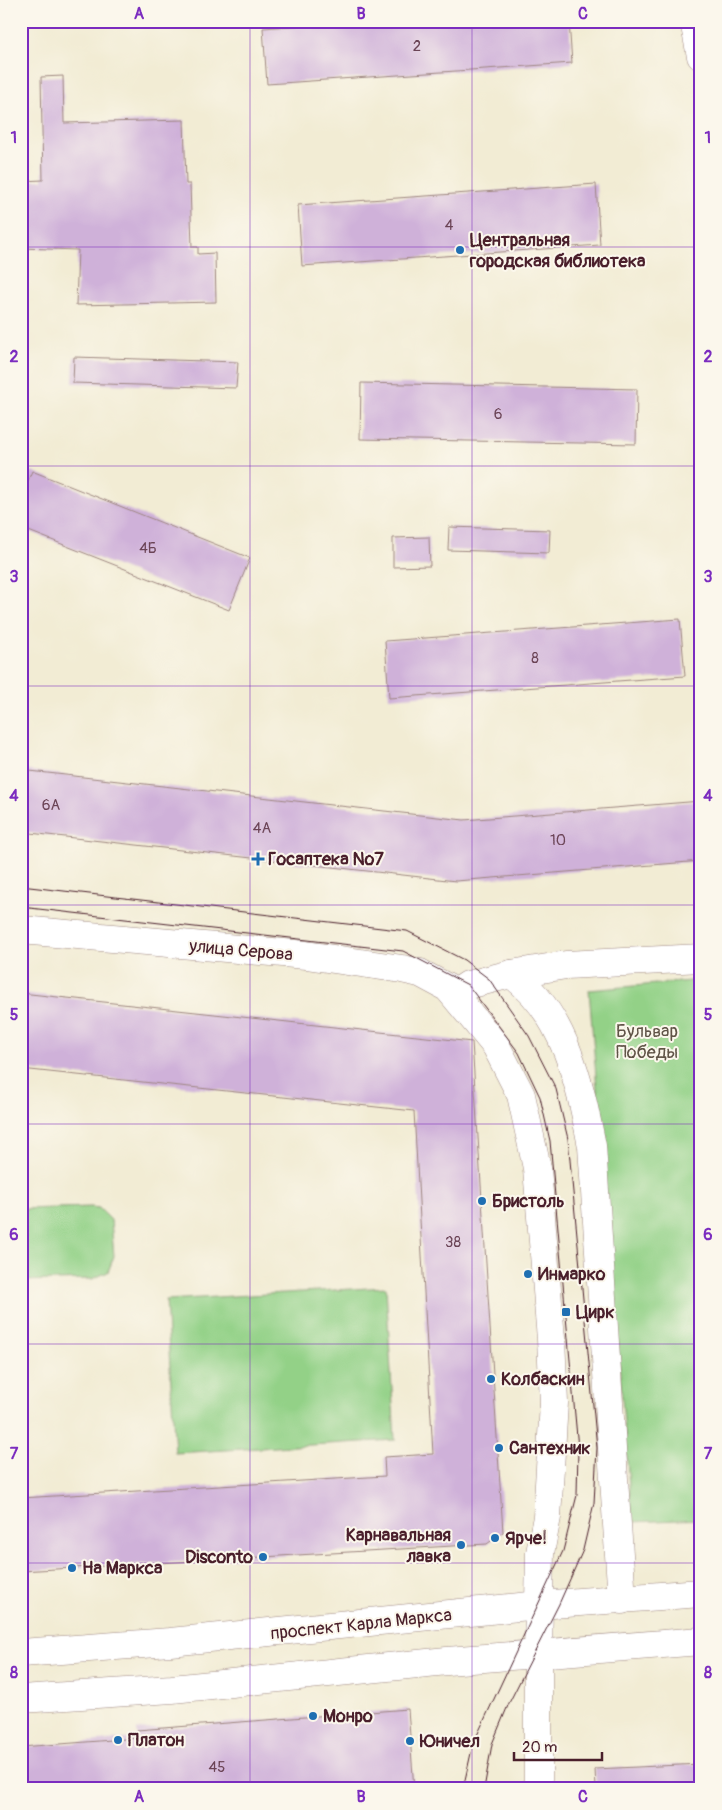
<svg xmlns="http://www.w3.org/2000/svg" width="722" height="1810" font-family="Pangolin,sans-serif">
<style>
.green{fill:#93d187;stroke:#6e7859}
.building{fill:#cfb1d9}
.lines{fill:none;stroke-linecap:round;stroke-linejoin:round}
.minor-casing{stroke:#9e8680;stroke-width:29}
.tertiary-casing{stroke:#9e8680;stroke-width:29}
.primary-casing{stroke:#9e8680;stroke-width:29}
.minor{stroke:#fff;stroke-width:28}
.tertiary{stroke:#fff;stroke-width:28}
.primary{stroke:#fff;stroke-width:28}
.tram{stroke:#4a1f2b;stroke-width:1}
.grid{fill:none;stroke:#7b2cbf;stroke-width:1;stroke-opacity:0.55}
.poi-dot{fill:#1f6fb2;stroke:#fbf7ec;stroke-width:2}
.labels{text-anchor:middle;stroke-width:4;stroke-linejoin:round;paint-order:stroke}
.number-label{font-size:15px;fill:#6b4456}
.poi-label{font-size:18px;font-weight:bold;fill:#4a1f2b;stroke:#fbf7ec;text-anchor:start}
.street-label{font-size:18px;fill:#4a1f2b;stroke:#fbf7ec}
.park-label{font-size:18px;fill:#605447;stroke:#fbf7ec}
.neatline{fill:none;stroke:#7b2cbf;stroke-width:2}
.grid-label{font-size:16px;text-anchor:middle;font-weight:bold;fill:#7b2cbf}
</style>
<rect width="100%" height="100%" fill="#fbf7ec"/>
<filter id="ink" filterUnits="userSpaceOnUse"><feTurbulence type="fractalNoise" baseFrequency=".02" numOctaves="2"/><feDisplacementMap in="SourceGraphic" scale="10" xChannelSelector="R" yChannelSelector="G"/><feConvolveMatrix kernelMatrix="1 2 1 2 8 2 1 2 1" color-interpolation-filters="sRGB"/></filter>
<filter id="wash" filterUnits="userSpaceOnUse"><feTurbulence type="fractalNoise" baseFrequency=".0096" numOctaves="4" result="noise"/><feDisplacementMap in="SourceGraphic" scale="20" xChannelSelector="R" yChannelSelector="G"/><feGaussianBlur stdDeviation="1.12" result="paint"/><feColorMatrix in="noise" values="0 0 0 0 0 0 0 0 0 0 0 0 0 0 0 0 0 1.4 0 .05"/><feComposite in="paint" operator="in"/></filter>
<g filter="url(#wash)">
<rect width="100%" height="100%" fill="#f2ecd4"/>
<!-- green -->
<g class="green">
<polygon points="701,980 701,1519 632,1522 589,990"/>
<polygon points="91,1207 99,1208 111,1220 114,1256 108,1272 92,1279 21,1281 21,1209"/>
<polygon points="386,1287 395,1440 175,1453 166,1300"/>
</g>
<g id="blocks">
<!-- building -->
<g class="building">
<polygon points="365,21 569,21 572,63 267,84 263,28"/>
<polygon points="63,76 64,123 184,120 186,184 190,184 192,247 198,247 198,254 215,253 216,302 76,305 78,250 21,248 21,181 43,180 41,77"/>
<polygon points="596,184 600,245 302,266 298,205"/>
<polygon points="74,357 238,362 236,388 73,383"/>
<polygon points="361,383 637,389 636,444 360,439"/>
<polygon points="32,471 250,558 229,610 21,528 21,497"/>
<polygon points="449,527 550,530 549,553 448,550"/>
<polygon points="429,537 430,566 393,567 393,538"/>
<polygon points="680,619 685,676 389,698 385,641"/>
<polygon points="21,770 464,820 701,801 701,861 456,881 21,832"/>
<polygon points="21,993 472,1042 503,1532 487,1544 21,1571 21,1498 385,1476 384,1457 433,1454 414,1111 21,1069"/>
<polygon points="408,1709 414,1789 21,1789 21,1747 138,1738 137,1730"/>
<polygon points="701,1764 701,1789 596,1789 595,1769"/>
</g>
</g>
</g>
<g filter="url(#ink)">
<use href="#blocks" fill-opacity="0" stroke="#9e8680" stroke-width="1"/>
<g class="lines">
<defs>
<g id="minor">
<polyline points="694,21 701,56"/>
<polyline points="511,974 566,965 701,958"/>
<polyline points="538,1789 538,1654"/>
</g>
<g id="tertiary">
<polyline points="21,930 306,955 402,969 420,973 448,988 496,1046 521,1095 537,1168 551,1339 554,1403 547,1517 540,1553 538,1654"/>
<path d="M455,994l13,-9 43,-11c54,38 69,111 81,172l30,454"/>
</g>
<g id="primary">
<polyline points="21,1653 170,1642 539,1605 701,1593"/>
<polyline points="21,1699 172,1689 447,1661 701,1641"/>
</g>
</defs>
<!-- minor casing -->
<use href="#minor" class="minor-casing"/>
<!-- tertiary casing -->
<use href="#tertiary" class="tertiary-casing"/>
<!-- primary casing -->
<use href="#primary" class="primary-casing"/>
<!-- minor -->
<use href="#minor" class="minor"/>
<!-- tertiary -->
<use href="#tertiary" class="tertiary"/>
<!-- primary -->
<use href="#primary" class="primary"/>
<!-- tram -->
<g class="tram">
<polyline points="21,886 407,931 464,960 489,979 529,1036 556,1089 568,1139 597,1448 594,1503 583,1550 559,1604 509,1703 492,1744 484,1789"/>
<polyline points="21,907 403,951 468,985 519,1053 540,1097 550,1141 578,1448 577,1495 563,1551 473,1744 463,1789"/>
</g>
</g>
</g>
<!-- grid -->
<path class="grid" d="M250,21v1768M472,21v1768M21,247h680M21,466h680M21,686h680M21,905h680M21,1124h680M21,1344h680M21,1563h680"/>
<!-- markers -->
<g class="poi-dot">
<circle cx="460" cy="250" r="5"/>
<path d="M255.5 851.5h5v5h5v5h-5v5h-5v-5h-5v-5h5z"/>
<circle cx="482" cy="1201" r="5"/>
<circle cx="528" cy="1274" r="5"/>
<rect x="561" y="1307" width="10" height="10" rx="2.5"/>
<circle cx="491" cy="1379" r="5"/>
<circle cx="499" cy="1448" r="5"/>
<circle cx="495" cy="1538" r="5"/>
<circle cx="461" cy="1545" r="5"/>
<circle cx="263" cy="1557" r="5"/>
<circle cx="72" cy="1568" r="5"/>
<circle cx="313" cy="1716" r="5"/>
<circle cx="118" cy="1740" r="5"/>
<circle cx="410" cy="1741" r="5"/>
</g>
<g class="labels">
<!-- number labels -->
<g class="number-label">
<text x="417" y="51">2</text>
<text x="449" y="230">4</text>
<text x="498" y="419">6</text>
<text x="148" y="553">4Б</text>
<text x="535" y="663">8</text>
<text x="51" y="810">6А</text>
<text x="262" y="833">4А</text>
<text x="558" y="845">10</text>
<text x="453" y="1247">38</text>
<text x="217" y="1772">45</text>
</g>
<!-- poi labels -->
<g class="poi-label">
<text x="470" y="246">Центральная<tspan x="470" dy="21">городская библиотека</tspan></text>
<text x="268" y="865">Госаптека №7</text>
<text x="492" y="1207">Бристоль</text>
<text x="538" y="1280">Инмарко</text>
<text x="576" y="1318">Цирк</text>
<text x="501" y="1385">Колбаскин</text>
<text x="509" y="1454">Сантехник</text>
<text x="451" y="1541" text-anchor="end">Карнавальная<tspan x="451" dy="21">лавка</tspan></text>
<text x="505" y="1544">Ярче!</text>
<text x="253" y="1563" text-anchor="end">Disconto</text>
<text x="82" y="1574">На Маркса</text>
<text x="323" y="1722">Монро</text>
<text x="128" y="1746">Платон</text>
<text x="420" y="1747">Юничел</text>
</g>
<!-- street labels -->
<g class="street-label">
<text transform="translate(241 950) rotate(5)" y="6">улица Серова</text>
<text transform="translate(361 1624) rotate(-6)" y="6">проспект Карла Маркса</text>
</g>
<!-- park labels -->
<g class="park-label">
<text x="647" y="1037">Бульвар<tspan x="647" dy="21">Победы</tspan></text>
</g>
</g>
<!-- margin -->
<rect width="722" height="1810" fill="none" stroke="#fbf7ec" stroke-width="55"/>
<!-- scale -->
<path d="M514 1752v8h88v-8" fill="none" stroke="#4a1f2b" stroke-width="2.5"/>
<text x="522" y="1752" font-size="15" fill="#4a1f2b" stroke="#fbf7ec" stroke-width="4" paint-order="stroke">20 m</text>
<rect x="28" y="28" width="666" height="1754" class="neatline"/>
<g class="grid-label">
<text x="139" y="19">A</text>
<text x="361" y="19">B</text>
<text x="583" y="19">C</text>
<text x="14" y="143">1</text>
<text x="708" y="143">1</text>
<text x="14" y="362">2</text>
<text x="708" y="362">2</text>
<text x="14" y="582">3</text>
<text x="708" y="582">3</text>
<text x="14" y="801">4</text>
<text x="708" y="801">4</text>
<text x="14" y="1020">5</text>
<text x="708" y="1020">5</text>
<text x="14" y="1240">6</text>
<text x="708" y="1240">6</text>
<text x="14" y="1459">7</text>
<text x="708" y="1459">7</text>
<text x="14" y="1678">8</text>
<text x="708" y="1678">8</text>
<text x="139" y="1802">A</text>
<text x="361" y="1802">B</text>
<text x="583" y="1802">C</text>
</g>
</svg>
